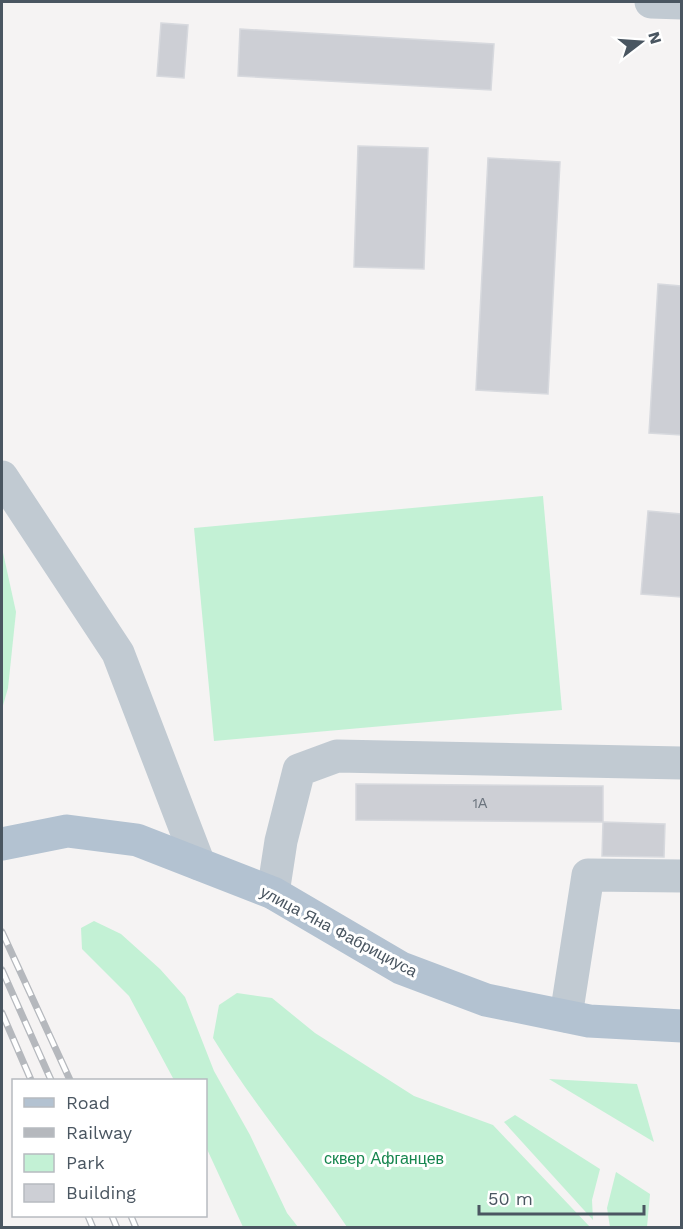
<svg xmlns="http://www.w3.org/2000/svg" width="683" height="1229" font-family="'Work Sans',sans-serif">
<style>
.green{fill:#c3f1d5}
.building{fill:#cdcfd5;stroke:#d7d9de;stroke-width:1.5}
.lines{fill:none;stroke-linecap:round;stroke-linejoin:round}
.minor{stroke:#c1cad2;stroke-width:33}
.major{stroke:#b3c2d1;stroke-width:33}
.rail-casing{stroke:#b5b8bd;stroke-width:7}
.rail{stroke:#fff;stroke-width:4.5;stroke-dasharray:14;stroke-linecap:butt}
.labels{text-anchor:middle;stroke-width:6;stroke-linejoin:round;paint-order:stroke}
.number-label{font-size:14px;fill:#6b747e}
.street-label{font-size:16px;fill:#4a5661;stroke:#fff}
.park-label{font-size:16px;fill:#17864f;stroke:#fff}
</style>
<rect width="100%" height="100%" fill="#f5f3f3"/>
<!-- green -->
<g class="green">
<polygon points="543,496 562,710 214,741 194,528"/>
<polygon points="2,548 16,612 8,688 2,709"/>
<polygon points="94,921 121,934 160,969 185,997 214,1071 250,1135 287,1213 298,1227 243,1227 206,1147 206,1080 174,1080 129,996 82,949 81,928"/>
<path d="M237,993l35,5 43,35 99,63 79,29 97,102h-243c-43,-64 -94,-123 -134,-189l6,-33z"/>
<polygon points="549,1079 637,1084 654,1142"/>
<polygon points="515,1115 600,1169 592,1200 593,1220 504,1122"/>
<polygon points="616,1172 650,1194 647,1227 610,1227 607,1208"/>
</g>
<!-- building -->
<g class="building">
<polygon points="161,23 188,25 184,78 157,76"/>
<polygon points="240,29 494,44 491,90 238,76"/>
<polygon points="358,146 428,148 424,269 354,267"/>
<polygon points="488,158 560,162 548,394 476,390"/>
<polygon points="658,284 681,286 681,435 649,433"/>
<polygon points="648,511 681,514 681,597 641,594"/>
<polygon points="356,784 603,786 603,822 356,820"/>
<polygon points="603,822 665,824 664,857 602,856"/>
</g>
<g class="lines">
<!-- minor -->
<g class="minor">
<polyline points="651,2 682,3"/>
<polyline points="2,477 118,653 199,864"/>
<polyline points="273,893 281,841 299,770 337,756 682,763"/>
<polyline points="566,1016 588,875 682,876"/>
</g>
<!-- major -->
<polyline class="major" points="2,844 67,831 137,840 273,893 401,968 486,1000 589,1021 682,1026"/>
<defs>
<g id="rail">
<polyline points="2,932 70,1080"/>
<polyline points="2,970 51,1080"/>
<polyline points="2,1013 31,1080"/>
<polyline points="88,1216 93,1228"/>
<polyline points="112,1216 117,1228"/>
<polyline points="131,1216 136,1228"/>
</g>
</defs>
<!-- rail casing -->
<use href="#rail" class="rail-casing"/>
<!-- rail -->
<use href="#rail" class="rail"/>
</g>
<g class="labels">
<!-- number labels -->
<g class="number-label">
<text x="480" y="808">1А</text>
</g>
<!-- street labels -->
<g class="street-label">
<text transform="translate(339 931) rotate(28)" y="6">улица Яна Фабрициуса</text>
</g>
<!-- park labels -->
<g class="park-label">
<text x="384" y="1164">сквер Афганцев</text>
</g>
</g>
<!-- border -->
<rect width="683" height="1229" fill="none" stroke="#4a5661" stroke-width="6"/>
<!-- legend -->
<rect x="12" y="1079" width="195" height="138" fill="#ffffff" stroke="#b7bbc0" stroke-width="1.5"/>
<rect x="24" y="1098" width="30" height="9" fill="#b3c2d1" stroke="#b7bbc0" stroke-width="1.5"/>
<text x="66" y="1109" font-size="18" fill="#4a5661">Road</text>
<rect x="24" y="1128" width="30" height="9" fill="#b5b8bd" stroke="#b7bbc0" stroke-width="1.5"/>
<text x="66" y="1139" font-size="18" fill="#4a5661">Railway</text>
<rect x="24" y="1154" width="30" height="18" fill="#c3f1d5" stroke="#b7bbc0" stroke-width="1.5"/>
<text x="66" y="1169" font-size="18" fill="#4a5661">Park</text>
<rect x="24" y="1184" width="30" height="18" fill="#cdcfd5" stroke="#b7bbc0" stroke-width="1.5"/>
<text x="66" y="1199" font-size="18" fill="#4a5661">Building</text>
<!-- north arrow -->
<g transform="translate(641 42) rotate(73)" stroke="#ffffff" stroke-width="4.5" paint-order="stroke">
<path d="M0-4.5L10 22L0 15L-10 22Z" fill="#4a5661"/>
<text y="-9" font-size="16" font-weight="bold" text-anchor="middle" fill="#4a5661">N</text>
</g>
<!-- scale -->
<path d="M479 1205v9h165v-9" fill="none" stroke="#4a5661" stroke-width="3"/>
<text x="488" y="1205" font-size="18" fill="#4a5661" stroke="#ffffff" stroke-width="4.5" paint-order="stroke">50 m</text>
</svg>
